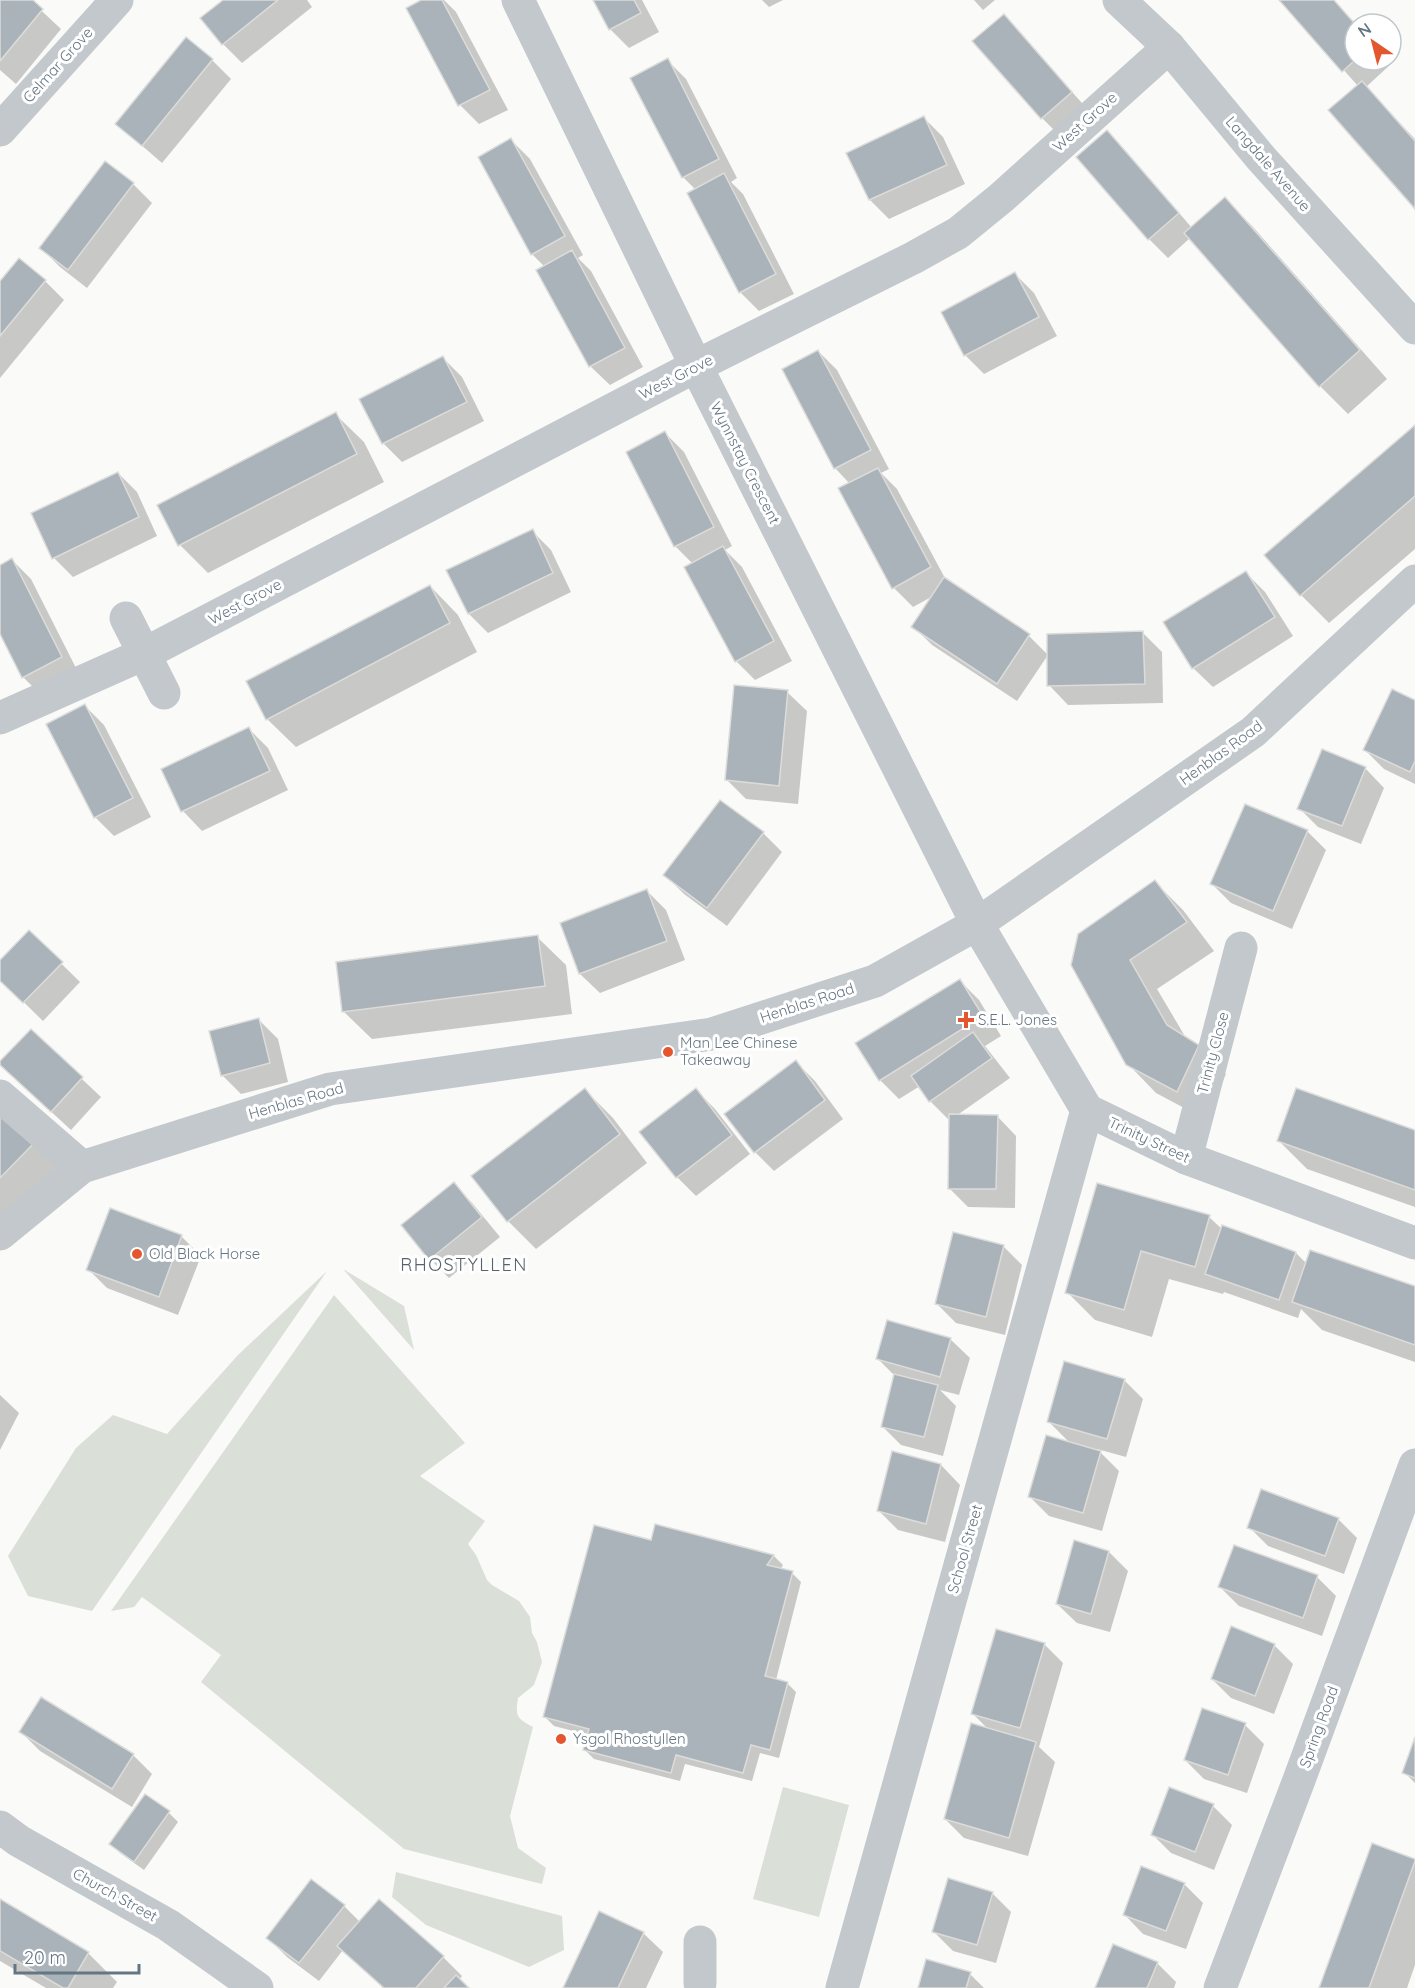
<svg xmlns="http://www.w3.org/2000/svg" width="1415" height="1988" font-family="Quicksand,sans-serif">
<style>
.green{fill:#dadfd7}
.shadow{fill:#0003}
.building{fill:#aab3b9;stroke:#dcdcda;stroke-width:1.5}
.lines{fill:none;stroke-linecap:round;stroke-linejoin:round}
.minor{stroke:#c3c8cc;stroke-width:33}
.poi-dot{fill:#e4572e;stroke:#fff;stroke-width:2}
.labels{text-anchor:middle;stroke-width:6;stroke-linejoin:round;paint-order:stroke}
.street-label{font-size:15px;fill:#657683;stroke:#fff}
.poi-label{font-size:15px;fill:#657683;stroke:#fff;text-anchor:start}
.quarter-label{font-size:18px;letter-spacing:1.5px;fill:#57646e;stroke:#fff}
</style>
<rect width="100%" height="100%" fill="#fafaf8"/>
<!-- green -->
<g class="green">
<polygon points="343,1269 404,1306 414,1350"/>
<polygon points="327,1271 92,1611 28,1596 8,1556 76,1448 113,1415 167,1434 238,1355"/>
<path d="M334,1295l131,148 -45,33 65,45 -17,23 8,11 11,25 5,5 27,16 11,16 2,16 5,9 5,20 -8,23 -16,13c-3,19 -1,20 15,29l-23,89 8,32 28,20 -4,16 -138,-35 -203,-167 20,-27 -79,-58 -8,10 -23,4z"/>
<polygon points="783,1787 849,1805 819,1917 753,1899"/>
<polygon points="396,1872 562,1916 564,1950 529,1967 426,1925 392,1897"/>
</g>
<!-- shadow -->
<g class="shadow">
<polygon points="0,0 30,0 61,29 16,84 0,70"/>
<polygon points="225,0 307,0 312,7 242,63 223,44"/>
<polygon points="424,0 444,0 456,12 508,110 479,124 460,105 408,8"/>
<polygon points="595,0 642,0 659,32 629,48 610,29"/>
<polygon points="762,0 783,0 769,7"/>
<polygon points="974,0 995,0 983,10"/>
<polygon points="1281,0 1334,0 1355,24 1355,60 1387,60 1391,64 1366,87 1415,139 1415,206 1358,86"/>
<polygon points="1004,16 1090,112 1061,137 1042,118"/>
<polygon points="212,60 231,79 162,163 117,124"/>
<polygon points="667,60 686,79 737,178 731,182 743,194 794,294 759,311 740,292 696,190 683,177"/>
<polygon points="924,118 943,137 965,184 889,219 870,200 848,153"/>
<polygon points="1107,132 1126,151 1192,228 1225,199 1253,227 1387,379 1348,414 1320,386 1190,238 1168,258 1149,239"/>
<polygon points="511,140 530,159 583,255 578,258 591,271 643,367 610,385 590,366 545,267 532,254"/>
<polygon points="133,184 152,203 87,288 60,267 41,248"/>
<polygon points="1015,274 1034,293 1057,336 984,374 965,355"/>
<polygon points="45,281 64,300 0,378 0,283"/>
<polygon points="818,351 837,370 889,469 881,473 897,489 946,580 1029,636 1048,655 1017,701 932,645 913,626 935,595 913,607 894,588 850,484 835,468"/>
<polygon points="443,358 462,377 484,421 402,462 383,443"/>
<polygon points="335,414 364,442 384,482 208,573 180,545 159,506"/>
<polygon points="1415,427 1415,549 1329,623 1301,595"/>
<polygon points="665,433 684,452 732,546 725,550 742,567 792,661 755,680 736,661 693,564 675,546 628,452"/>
<polygon points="118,473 137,492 157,536 73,577 54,558"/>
<polygon points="532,531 551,550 571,592 488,633 469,614"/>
<polygon points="12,560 31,579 80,676 42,696 23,677 0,631 0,566"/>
<polygon points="1246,573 1265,592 1293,636 1213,687 1193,668"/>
<polygon points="430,586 458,615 477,652 296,747 267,719"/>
<polygon points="1143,633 1162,652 1163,703 1068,705 1049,685"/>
<polygon points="787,692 807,711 798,804 746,799 727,780"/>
<polygon points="1415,702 1415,784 1384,769 1365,750"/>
<polygon points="85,706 104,725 151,817 114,836 95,817"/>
<polygon points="249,729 268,748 288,790 202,831 183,811 163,770"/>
<polygon points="1365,768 1384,788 1361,844 1318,827 1299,808"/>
<polygon points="721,802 763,833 782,852 727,926 684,894 665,875"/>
<polygon points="1307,831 1326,850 1292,929 1231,903 1212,884"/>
<polygon points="1155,882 1183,910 1214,951 1157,989 1186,1038 1198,1046 1226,1074 1205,1119 1156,1093 1128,1064 1072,965"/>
<polygon points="647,891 666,910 685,960 600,993 580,974 561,923"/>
<polygon points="29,932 80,982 43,1021 0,979 0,962"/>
<polygon points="537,937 566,965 572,1014 372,1039 343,1011"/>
<polygon points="960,981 979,1000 1001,1036 985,1046 1010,1078 956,1116 997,1116 1016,1136 1015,1208 968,1207 949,1188 950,1121 930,1101 920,1086 899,1099 880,1080"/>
<polygon points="259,1020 278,1039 288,1082 241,1094 222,1075"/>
<polygon points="31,1031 101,1097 71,1130 19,1082"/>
<polygon points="796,1062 815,1081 843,1119 774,1171 755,1152"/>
<polygon points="585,1090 613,1118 647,1163 536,1249 508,1221"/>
<polygon points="696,1090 715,1109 750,1154 696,1196 677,1177"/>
<polygon points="0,1113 62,1171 0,1235"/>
<polygon points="1415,1131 1415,1207 1307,1169 1279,1141"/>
<polygon points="454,1184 473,1204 500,1237 449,1278 430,1259 403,1225"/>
<polygon points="1098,1185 1209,1217 1222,1229 1296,1253 1307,1264 1415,1287 1415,1362 1322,1330 1301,1309 1298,1318 1224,1292 1223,1294 1169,1279 1152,1337 1095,1320 1067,1292"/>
<polygon points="111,1210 182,1237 201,1256 178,1315 107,1288 88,1269"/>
<polygon points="1003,1246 1022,1265 1005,1335 956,1323 937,1304"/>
<polygon points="950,1339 970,1358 959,1395 940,1390 956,1406 943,1456 901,1445 882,1426 895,1376 877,1358"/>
<polygon points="1124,1380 1143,1399 1126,1457 1097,1449 1119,1471 1102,1531 1049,1516 1030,1497 1071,1444 1049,1422"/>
<polygon points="0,1395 19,1413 0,1450"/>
<polygon points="941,1465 960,1485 945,1542 898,1530 878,1510"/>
<polygon points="1338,1519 1357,1538 1344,1574 1268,1546 1249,1527"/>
<polygon points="656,1526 774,1556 783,1565 780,1570 792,1573 801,1582 776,1680 787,1683 796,1692 779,1758 760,1753 752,1781 685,1764 680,1781 594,1759 585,1750 589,1735 554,1726 545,1717 652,1541"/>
<polygon points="1109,1552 1128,1571 1110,1632 1077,1623 1057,1604"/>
<polygon points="1317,1577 1336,1596 1322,1636 1239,1606 1220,1587"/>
<polygon points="1044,1644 1063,1663 1039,1747 1055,1762 1028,1856 964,1838 945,1819 989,1730 973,1714"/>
<polygon points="1274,1645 1293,1664 1274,1714 1231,1698 1212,1679"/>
<polygon points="1245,1725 1264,1744 1247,1793 1204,1779 1185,1760"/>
<polygon points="21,1732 133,1755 152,1774 132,1807 40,1751"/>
<polygon points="1415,1742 1415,1783 1404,1772"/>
<polygon points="146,1796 169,1813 178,1822 144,1870 120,1853 111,1844"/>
<polygon points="1213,1806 1232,1825 1214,1870 1171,1853 1152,1834"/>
<polygon points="1415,1861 1415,1965 1407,1988 1320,1988"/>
<polygon points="1184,1884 1203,1903 1186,1949 1143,1934 1124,1914"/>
<polygon points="992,1893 1011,1912 996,1963 953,1951 934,1932"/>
<polygon points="0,1901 88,1953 117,1982 113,1988 46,1988 0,1961"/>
<polygon points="344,1906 360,1922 443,1957 462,1976 459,1980 467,1988 383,1988 343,1950 319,1981 287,1957 268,1938"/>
<polygon points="643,1933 663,1952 646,1988 565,1988"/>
<polygon points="1157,1963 1176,1982 1174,1988 1097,1988"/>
<polygon points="970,1974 984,1988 919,1988"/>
</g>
<!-- building -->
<g class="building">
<polygon points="0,0 33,0 43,9 0,61"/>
<polygon points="223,0 278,0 222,45 200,18"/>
<polygon points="421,0 442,0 490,90 458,106 406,8"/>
<polygon points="593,0 634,0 641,13 609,30"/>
<polygon points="1279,0 1334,0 1355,24 1355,60 1342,72"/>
<polygon points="1004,14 1072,92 1041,119 972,41"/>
<polygon points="186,37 213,59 142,146 115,124"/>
<polygon points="668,58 719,159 682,178 630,78"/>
<polygon points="1362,81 1415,141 1415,209 1328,110"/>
<polygon points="924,116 947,165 869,200 846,153"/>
<polygon points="1107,130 1179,213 1148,240 1076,157"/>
<polygon points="511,138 565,236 531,255 478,157"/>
<polygon points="105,161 134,183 68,270 39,248"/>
<polygon points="724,173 776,274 739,293 687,193"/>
<polygon points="1225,197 1360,350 1319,387 1184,233"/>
<polygon points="572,250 625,348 589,367 536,270"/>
<polygon points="19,258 46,280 0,336 0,281"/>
<polygon points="1015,272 1039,317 964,356 941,312"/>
<polygon points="818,350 871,450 834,469 782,369"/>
<polygon points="443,356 467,402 382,444 359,399"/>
<polygon points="336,412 357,454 178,546 157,505"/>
<polygon points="1415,425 1415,496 1300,596 1264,555"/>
<polygon points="665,431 714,527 674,547 626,452"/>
<polygon points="878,468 931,567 892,589 838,488"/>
<polygon points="118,472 139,517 52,559 31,513"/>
<polygon points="533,529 553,573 468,614 446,570"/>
<polygon points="723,546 774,641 735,662 684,567"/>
<polygon points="12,558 62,657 22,678 0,634 0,565"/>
<polygon points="1246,571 1275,617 1192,669 1163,622"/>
<polygon points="944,577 1030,634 997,684 911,627"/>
<polygon points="430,585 450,623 266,720 246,681"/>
<polygon points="1143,631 1145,684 1047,686 1047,634"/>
<polygon points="734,685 788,690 779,786 725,780"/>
<polygon points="1392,689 1415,700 1415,761 1410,772 1363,750"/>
<polygon points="85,704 133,798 94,818 46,724"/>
<polygon points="249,727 270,771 181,812 161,769"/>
<polygon points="1322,749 1366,767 1342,826 1297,809"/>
<polygon points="720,800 764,832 707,908 663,875"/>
<polygon points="1245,804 1308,830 1273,911 1210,884"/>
<polygon points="1155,880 1187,922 1130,960 1167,1025 1199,1045 1177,1092 1126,1065 1071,965 1078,934"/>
<polygon points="647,889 667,941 579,974 560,923"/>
<polygon points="29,930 63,962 23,1003 0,981 0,960"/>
<polygon points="538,935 545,986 342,1012 336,962"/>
<polygon points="960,979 983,1016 879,1081 855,1043"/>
<polygon points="259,1018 270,1063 221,1076 209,1031"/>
<polygon points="31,1029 83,1077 51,1112 0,1065 0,1061"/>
<polygon points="973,1032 992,1058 929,1102 911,1076"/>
<polygon points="796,1060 825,1100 754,1153 724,1114"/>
<polygon points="585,1088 620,1134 507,1222 471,1176"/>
<polygon points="696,1088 732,1135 676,1178 639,1132"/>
<polygon points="1296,1088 1415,1130 1415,1190 1277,1141"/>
<polygon points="0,1110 35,1142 0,1178"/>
<polygon points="949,1114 998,1115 996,1189 948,1189"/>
<polygon points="454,1182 482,1217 429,1260 401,1225"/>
<polygon points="1097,1183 1210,1215 1195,1267 1141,1251 1124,1310 1065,1293"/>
<polygon points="110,1208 182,1235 159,1297 86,1270"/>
<polygon points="1222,1225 1296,1252 1279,1300 1205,1274"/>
<polygon points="953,1232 1004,1245 986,1317 935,1304"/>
<polygon points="1310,1250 1415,1286 1415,1345 1292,1302"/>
<polygon points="887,1320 951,1338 940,1377 876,1359"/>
<polygon points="1064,1361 1125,1379 1107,1439 1047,1422"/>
<polygon points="894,1374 938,1385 924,1437 881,1427"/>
<polygon points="1046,1435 1101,1451 1083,1513 1028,1497"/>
<polygon points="892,1451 941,1464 926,1524 877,1511"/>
<polygon points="1261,1489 1339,1518 1325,1556 1247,1528"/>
<polygon points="655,1524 774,1555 767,1565 793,1571 765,1676 788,1682 770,1750 751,1745 743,1773 676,1755 671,1773 583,1750 589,1729 543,1717 594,1525 651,1540"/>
<polygon points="1074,1540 1109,1551 1091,1614 1056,1604"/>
<polygon points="1234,1545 1318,1575 1303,1618 1218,1587"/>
<polygon points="1231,1626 1275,1644 1255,1696 1211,1679"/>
<polygon points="996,1629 1045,1643 1020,1728 971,1714"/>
<polygon points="41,1697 134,1754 112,1789 19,1732"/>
<polygon points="1202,1708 1246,1723 1228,1775 1184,1760"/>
<polygon points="971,1723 1036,1742 1009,1838 944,1819"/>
<polygon points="1415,1737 1415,1778 1402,1773"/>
<polygon points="1169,1787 1214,1804 1195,1852 1151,1835"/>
<polygon points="145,1794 170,1811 134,1862 109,1844"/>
<polygon points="1372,1843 1415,1859 1415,1861 1369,1988 1319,1988"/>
<polygon points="1141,1866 1185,1883 1166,1931 1123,1915"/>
<polygon points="948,1878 993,1892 977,1945 932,1932"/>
<polygon points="311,1879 345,1905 299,1963 266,1938"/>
<polygon points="0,1899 89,1952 68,1988 63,1988 0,1951"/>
<polygon points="379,1899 444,1956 416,1988 384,1988 337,1946"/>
<polygon points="599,1911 644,1932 618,1988 563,1988"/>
<polygon points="1113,1944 1158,1962 1147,1988 1095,1988"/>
<polygon points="926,1959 971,1972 966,1988 918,1988"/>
<polygon points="456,1975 469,1988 444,1988"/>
</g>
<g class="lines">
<!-- minor -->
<g class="minor">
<polyline points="518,0 696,366 977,924 1087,1110 1186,1158 1415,1243"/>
<polyline points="1119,0 1169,47 1261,158 1415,328"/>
<polyline points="0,130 117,0"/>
<polyline points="126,618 164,693"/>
<polyline points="0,718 144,654 696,366 913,258 958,233 1001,198 1169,47"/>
<polyline points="0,1096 82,1167"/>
<polyline points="1186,1158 1241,948"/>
<polyline points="0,1234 82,1167 330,1089 712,1034 875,981 977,924 1253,732 1415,581"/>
<polyline points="0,1827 19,1841 168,1925 257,1988"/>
<polyline points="700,1983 700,1942"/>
<polyline points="842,1988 1087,1110"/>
<polyline points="1220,1988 1299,1780 1415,1465"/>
</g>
</g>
<!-- markers -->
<g class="poi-dot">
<path d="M963 1011h6v6h6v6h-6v6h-6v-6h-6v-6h6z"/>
<circle cx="668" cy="1052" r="6"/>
<circle cx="137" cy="1254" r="6"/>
<circle cx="561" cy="1739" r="6"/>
</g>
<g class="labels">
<!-- street labels -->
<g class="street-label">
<text transform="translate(58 65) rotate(-48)" y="5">Celmar Grove</text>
<text transform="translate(1085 122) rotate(-42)" y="5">West Grove</text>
<text transform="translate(1268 164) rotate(49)" y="5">Langdale Avenue</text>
<text transform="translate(676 377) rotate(-27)" y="5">West Grove</text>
<text transform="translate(745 463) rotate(63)" y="5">Wynnstay Crescent</text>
<text transform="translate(245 602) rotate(-28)" y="5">West Grove</text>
<text transform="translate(1221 753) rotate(-36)" y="5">Henblas Road</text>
<text transform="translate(807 1003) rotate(-18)" y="5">Henblas Road</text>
<text transform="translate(1213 1053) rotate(-75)" y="5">Trinity Close</text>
<text transform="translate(296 1101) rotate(-16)" y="5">Henblas Road</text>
<text transform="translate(1149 1140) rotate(25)" y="5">Trinity Street</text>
<text transform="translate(965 1549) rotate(-74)" y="5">School Street</text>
<text transform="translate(1319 1727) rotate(-70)" y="5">Spring Road</text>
<text transform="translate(115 1895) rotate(29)" y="5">Church Street</text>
</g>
<!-- poi labels -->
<g class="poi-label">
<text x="978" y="1025">S.E.L. Jones</text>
<text x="680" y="1048">Man Lee Chinese<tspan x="680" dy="17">Takeaway</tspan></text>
<text x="149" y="1259">Old Black Horse</text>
<text x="573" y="1744">Ysgol Rhostyllen</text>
</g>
<!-- quarter labels -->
<g class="quarter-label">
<text x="464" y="1271">RHOSTYLLEN</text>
</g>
</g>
<!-- north arrow -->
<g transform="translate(1373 42) rotate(325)"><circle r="28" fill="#ffffff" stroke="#c1c8cd" stroke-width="1.5"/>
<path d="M0-4.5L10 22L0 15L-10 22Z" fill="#e4572e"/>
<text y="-9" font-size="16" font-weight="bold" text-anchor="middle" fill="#657683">N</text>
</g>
<!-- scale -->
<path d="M15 1964v9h124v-9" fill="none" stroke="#657683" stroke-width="3"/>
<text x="24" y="1964" font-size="18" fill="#657683" stroke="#ffffff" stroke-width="4.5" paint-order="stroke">20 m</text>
</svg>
